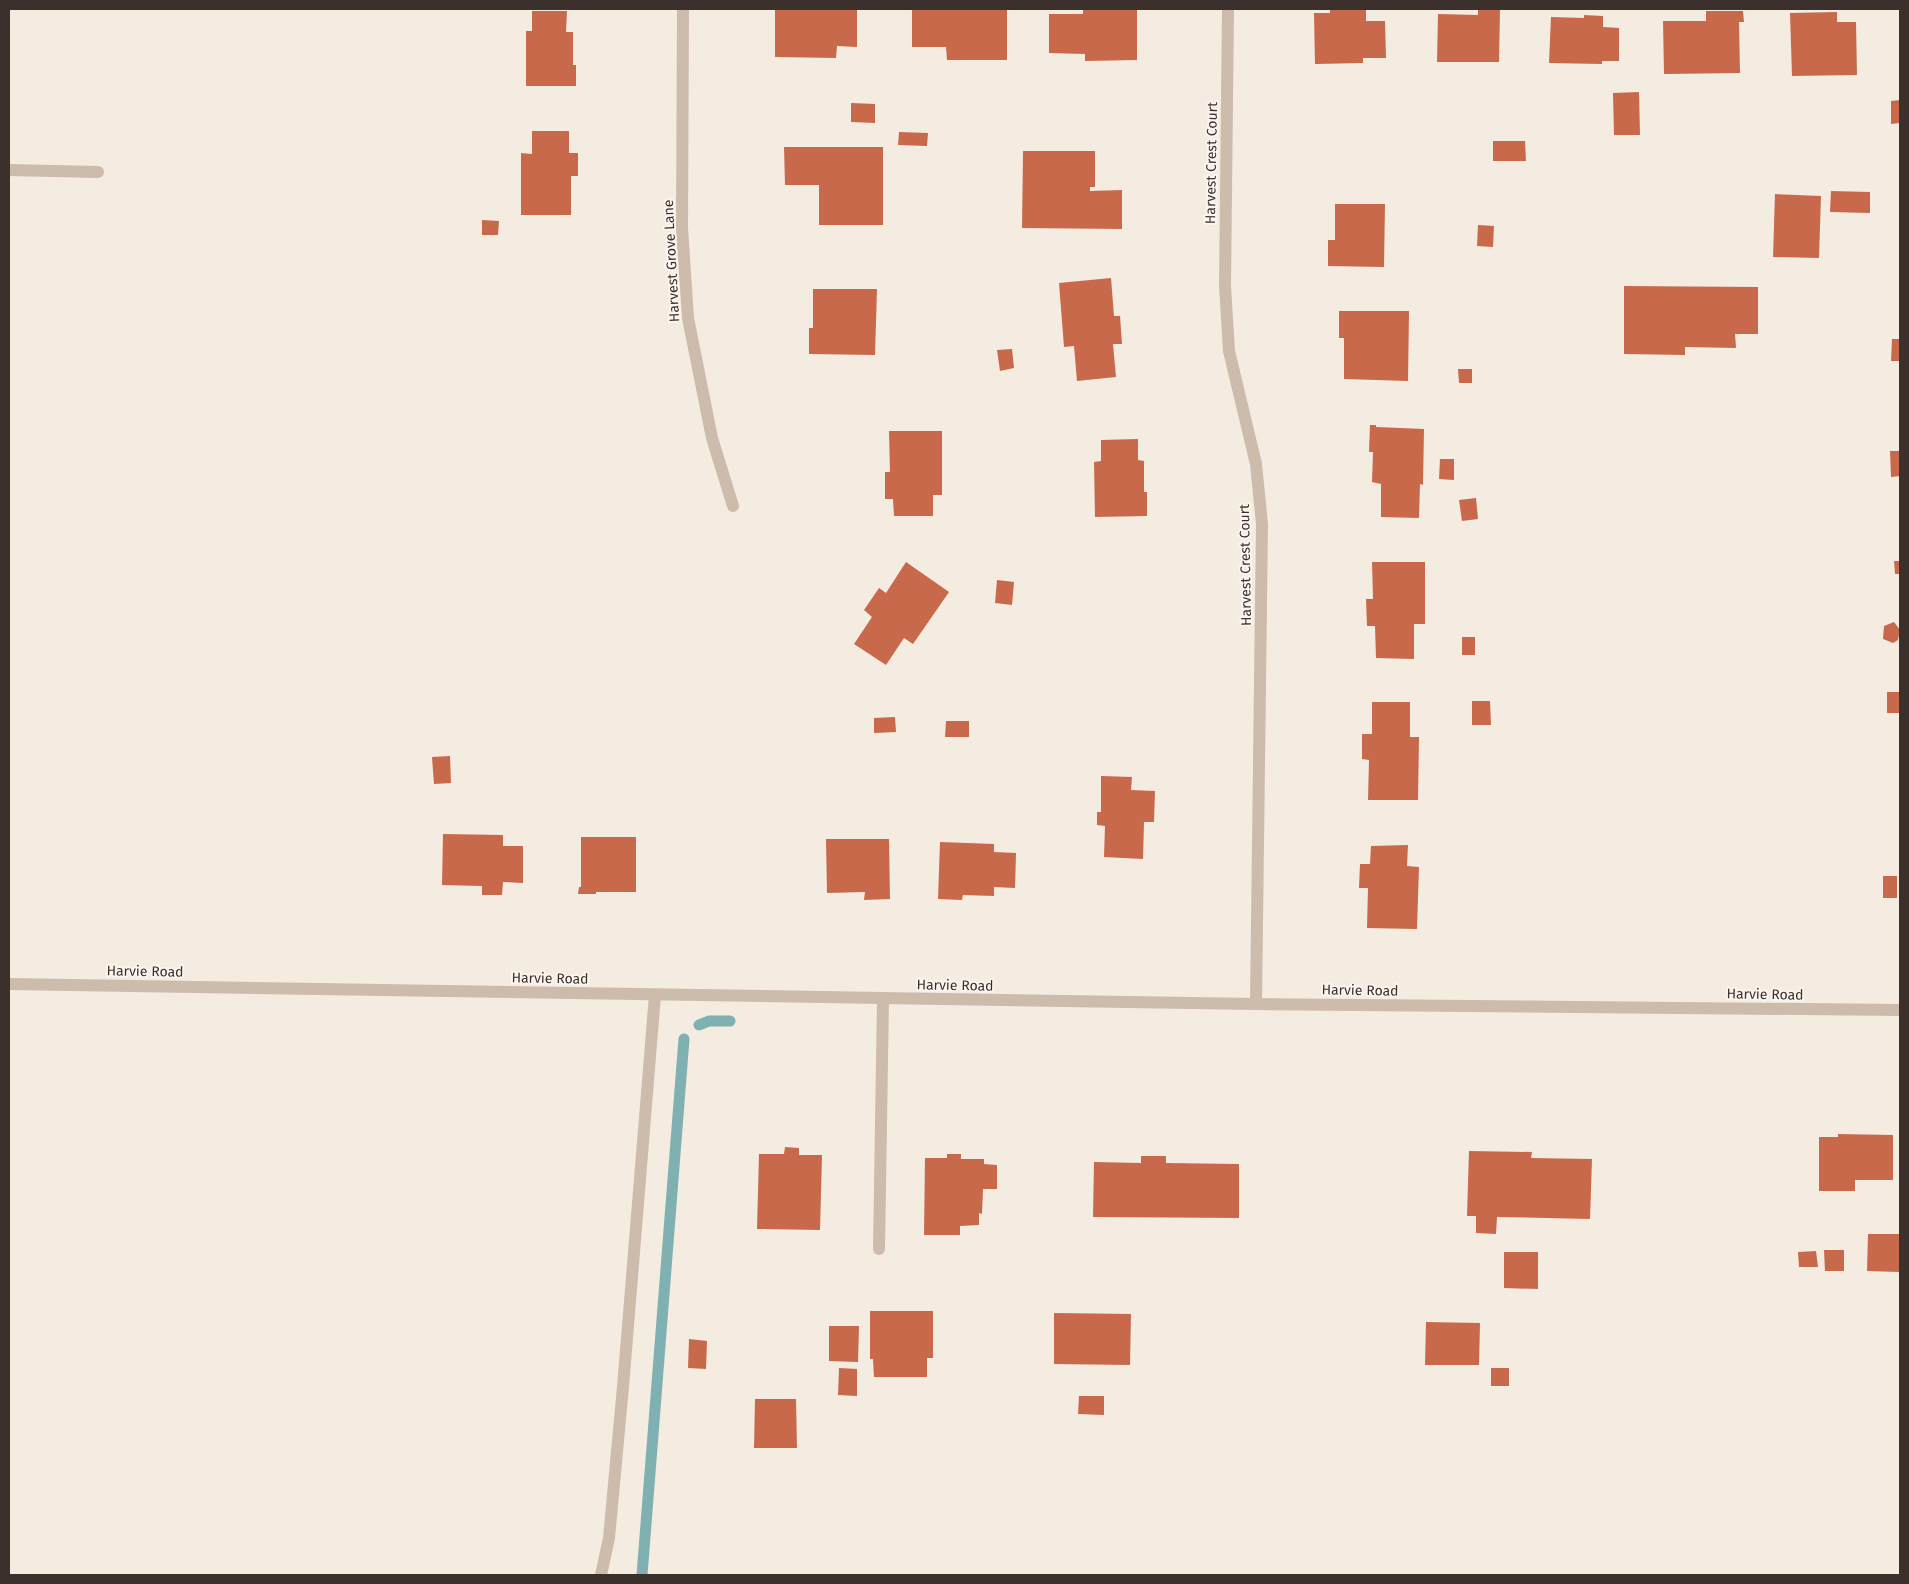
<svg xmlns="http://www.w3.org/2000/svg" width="1909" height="1584" font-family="'Fira Sans',sans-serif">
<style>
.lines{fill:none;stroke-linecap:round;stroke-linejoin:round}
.stream{stroke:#7fb0b2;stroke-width:11}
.building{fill:#c8694b}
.minor{stroke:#cdbbac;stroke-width:12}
.labels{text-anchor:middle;stroke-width:4;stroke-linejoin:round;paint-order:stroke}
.street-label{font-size:14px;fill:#3b302b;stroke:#fbf5ee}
</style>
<rect width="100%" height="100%" fill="#f4ebe1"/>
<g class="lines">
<!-- stream -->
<g class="stream">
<polyline points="699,1025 709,1021 730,1021"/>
<polyline points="642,1575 684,1039"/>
</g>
</g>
<!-- building -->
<g class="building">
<polygon points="775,9 857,9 857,47 837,46 836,58 775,57"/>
<polygon points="1007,9 1007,60 947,60 946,47 912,47 912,10"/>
<polygon points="1083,9 1137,9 1137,60 1085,61 1085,54 1049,53 1049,14 1083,14"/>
<polygon points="1330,9 1366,9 1366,21 1385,21 1386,58 1363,58 1363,63 1315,64 1314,13 1330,13"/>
<polygon points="1478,9 1500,9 1499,62 1437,62 1438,14 1478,15"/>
<polygon points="532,11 567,11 566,32 573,32 573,65 576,65 576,86 526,86 526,31 532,31"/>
<polygon points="1706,11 1743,11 1744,22 1739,22 1740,73 1664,74 1663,21 1706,21"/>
<polygon points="1837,12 1837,22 1856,22 1857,75 1792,76 1790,13"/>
<polygon points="1584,15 1603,16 1603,27 1619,28 1619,61 1602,61 1602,64 1549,63 1551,17 1584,18"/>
<polygon points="1639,92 1640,135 1614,135 1613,93"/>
<polygon points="1900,100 1900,123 1891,124 1891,101"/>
<polygon points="851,103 875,104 875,123 851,122"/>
<polygon points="532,131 569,131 569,153 578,153 578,176 571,176 571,215 521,215 521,153 532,154"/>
<polygon points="899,132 928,133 927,146 898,145"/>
<polygon points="1493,141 1525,141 1526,161 1493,161"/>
<polygon points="784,147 883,147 883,225 819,225 819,185 785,185"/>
<polygon points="1023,151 1095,151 1095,187 1090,187 1090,191 1122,190 1122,229 1022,228"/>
<polygon points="1831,191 1870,192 1870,213 1830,212"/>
<polygon points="1775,194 1821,196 1819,258 1773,257"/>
<polygon points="1335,204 1385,204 1384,267 1328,266 1328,240 1335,240"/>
<polygon points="482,220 499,221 498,235 482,235"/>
<polygon points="1478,225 1494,226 1493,247 1477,246"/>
<polygon points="1111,278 1114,316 1120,316 1122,344 1113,344 1116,377 1077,381 1074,346 1064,347 1059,283"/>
<polygon points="1624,286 1758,287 1758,334 1735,334 1736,348 1685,347 1685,355 1624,354"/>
<polygon points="813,289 877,289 875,355 809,354 809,328 813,328"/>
<polygon points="1339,311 1409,311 1408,381 1344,379 1344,338 1339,338"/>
<polygon points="1892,339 1900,339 1900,361 1891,361"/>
<polygon points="1012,349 1014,368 1000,371 997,350"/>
<polygon points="1458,369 1472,369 1472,383 1459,383"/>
<polygon points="1370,425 1376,425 1376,427 1424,429 1423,485 1420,484 1419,518 1381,517 1381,484 1372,482 1373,452 1369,452"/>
<polygon points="889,431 942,431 942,495 933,495 933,516 894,516 893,499 885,499 885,472 890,472"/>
<polygon points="1138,439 1138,460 1144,461 1144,492 1147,492 1147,516 1095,517 1094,462 1101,461 1101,440"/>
<polygon points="1890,451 1900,451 1900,476 1891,477"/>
<polygon points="1440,459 1454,459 1454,480 1439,479"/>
<polygon points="1476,498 1478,519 1462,521 1459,500"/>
<polygon points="1894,561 1900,561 1900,574 1895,574"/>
<polygon points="906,562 949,592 913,644 904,638 886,665 854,644 872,617 864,610 879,588 886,593"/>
<polygon points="1372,562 1425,562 1425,624 1414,624 1414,659 1376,658 1375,626 1367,626 1366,599 1373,599"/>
<polygon points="997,580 1014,582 1012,605 995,603"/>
<polygon points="1894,622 1900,630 1898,640 1893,643 1883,639 1884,626"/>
<rect x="1462" y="637" width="13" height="18"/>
<rect x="1887" y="692" width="13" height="21"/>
<polygon points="1472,701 1490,701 1491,725 1472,725"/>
<polygon points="1372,702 1410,702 1410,737 1419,737 1418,800 1368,800 1369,760 1362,759 1362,734 1372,734"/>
<polygon points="895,717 896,732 874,733 874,718"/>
<polygon points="946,721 969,721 969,737 945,737"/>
<polygon points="450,756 451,783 434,784 432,757"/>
<polygon points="1101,776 1132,777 1131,790 1155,791 1154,822 1144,822 1143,859 1104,857 1105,826 1097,825 1097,812 1101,812"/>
<polygon points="443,834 503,835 503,846 523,846 523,883 503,882 502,895 482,895 482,886 442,885"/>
<polygon points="581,837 636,837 636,892 596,892 596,894 578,894 579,887 581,887"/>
<polygon points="826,839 889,839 890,899 864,900 865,892 827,893"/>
<polygon points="940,842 994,844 994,852 1016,853 1015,888 994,887 994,896 963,895 962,900 938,899"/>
<polygon points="1408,845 1407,866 1419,867 1417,929 1367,928 1368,888 1359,888 1360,864 1370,864 1371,846"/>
<rect x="1883" y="876" width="14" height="22"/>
<polygon points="1838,1134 1893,1135 1893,1180 1855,1180 1855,1191 1819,1191 1819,1137 1838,1137"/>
<polygon points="785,1147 799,1148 799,1155 822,1155 820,1230 757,1229 759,1154 784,1154"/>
<polygon points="1469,1151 1532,1152 1531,1158 1592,1159 1590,1219 1497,1217 1496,1234 1476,1233 1476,1216 1467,1216"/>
<polygon points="947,1154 961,1154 961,1159 984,1159 984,1164 997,1165 997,1189 983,1189 982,1214 979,1213 979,1225 960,1226 960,1235 924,1235 925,1158 947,1158"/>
<polygon points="1141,1156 1166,1156 1166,1163 1239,1164 1239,1218 1093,1217 1094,1162 1141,1163"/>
<polygon points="1868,1234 1900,1234 1900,1272 1867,1271"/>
<polygon points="1824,1250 1844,1250 1844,1271 1825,1271"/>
<polygon points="1816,1251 1818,1267 1799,1267 1798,1252"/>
<polygon points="1504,1252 1538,1252 1538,1289 1504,1288"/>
<polygon points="870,1311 933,1311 933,1358 927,1358 927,1377 874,1377 873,1359 870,1359"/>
<polygon points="1054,1313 1131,1314 1130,1365 1054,1364"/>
<polygon points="1426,1322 1480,1323 1479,1365 1425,1365"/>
<polygon points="829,1326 859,1326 858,1362 829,1361"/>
<polygon points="689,1339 707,1341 706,1369 688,1368"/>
<polygon points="839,1368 857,1369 857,1396 838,1395"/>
<rect x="1491" y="1368" width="18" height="18"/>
<polygon points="1079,1396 1104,1396 1104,1415 1078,1414"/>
<polygon points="755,1399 796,1399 797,1448 754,1448"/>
</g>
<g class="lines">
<!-- minor -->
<g class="minor">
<polyline points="683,9 682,228 688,318 712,438 733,506"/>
<polyline points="1228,9 1225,286 1229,351 1256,464 1262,524 1256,1004"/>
<polyline points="9,170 98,172"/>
<polyline points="9,984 1256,1004 1900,1010"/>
<polyline points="879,1249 883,999"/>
<polyline points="601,1575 609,1538 623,1387 655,995"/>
</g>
</g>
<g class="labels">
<!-- street labels -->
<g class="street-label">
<text transform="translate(1211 163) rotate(-89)" y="5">Harvest Crest Court</text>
<text transform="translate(671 261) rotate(-93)" y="5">Harvest Grove Lane</text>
<text transform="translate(1245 565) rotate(-91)" y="5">Harvest Crest Court</text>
<text transform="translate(145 971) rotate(1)" y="5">Harvie Road</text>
<text transform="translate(550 978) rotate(1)" y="5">Harvie Road</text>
<text transform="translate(955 985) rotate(1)" y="5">Harvie Road</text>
<text transform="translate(1360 990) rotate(1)" y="5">Harvie Road</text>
<text transform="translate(1765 994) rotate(1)" y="5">Harvie Road</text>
</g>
</g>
<!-- border -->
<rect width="1909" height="1584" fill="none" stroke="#3b302b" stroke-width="20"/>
</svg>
